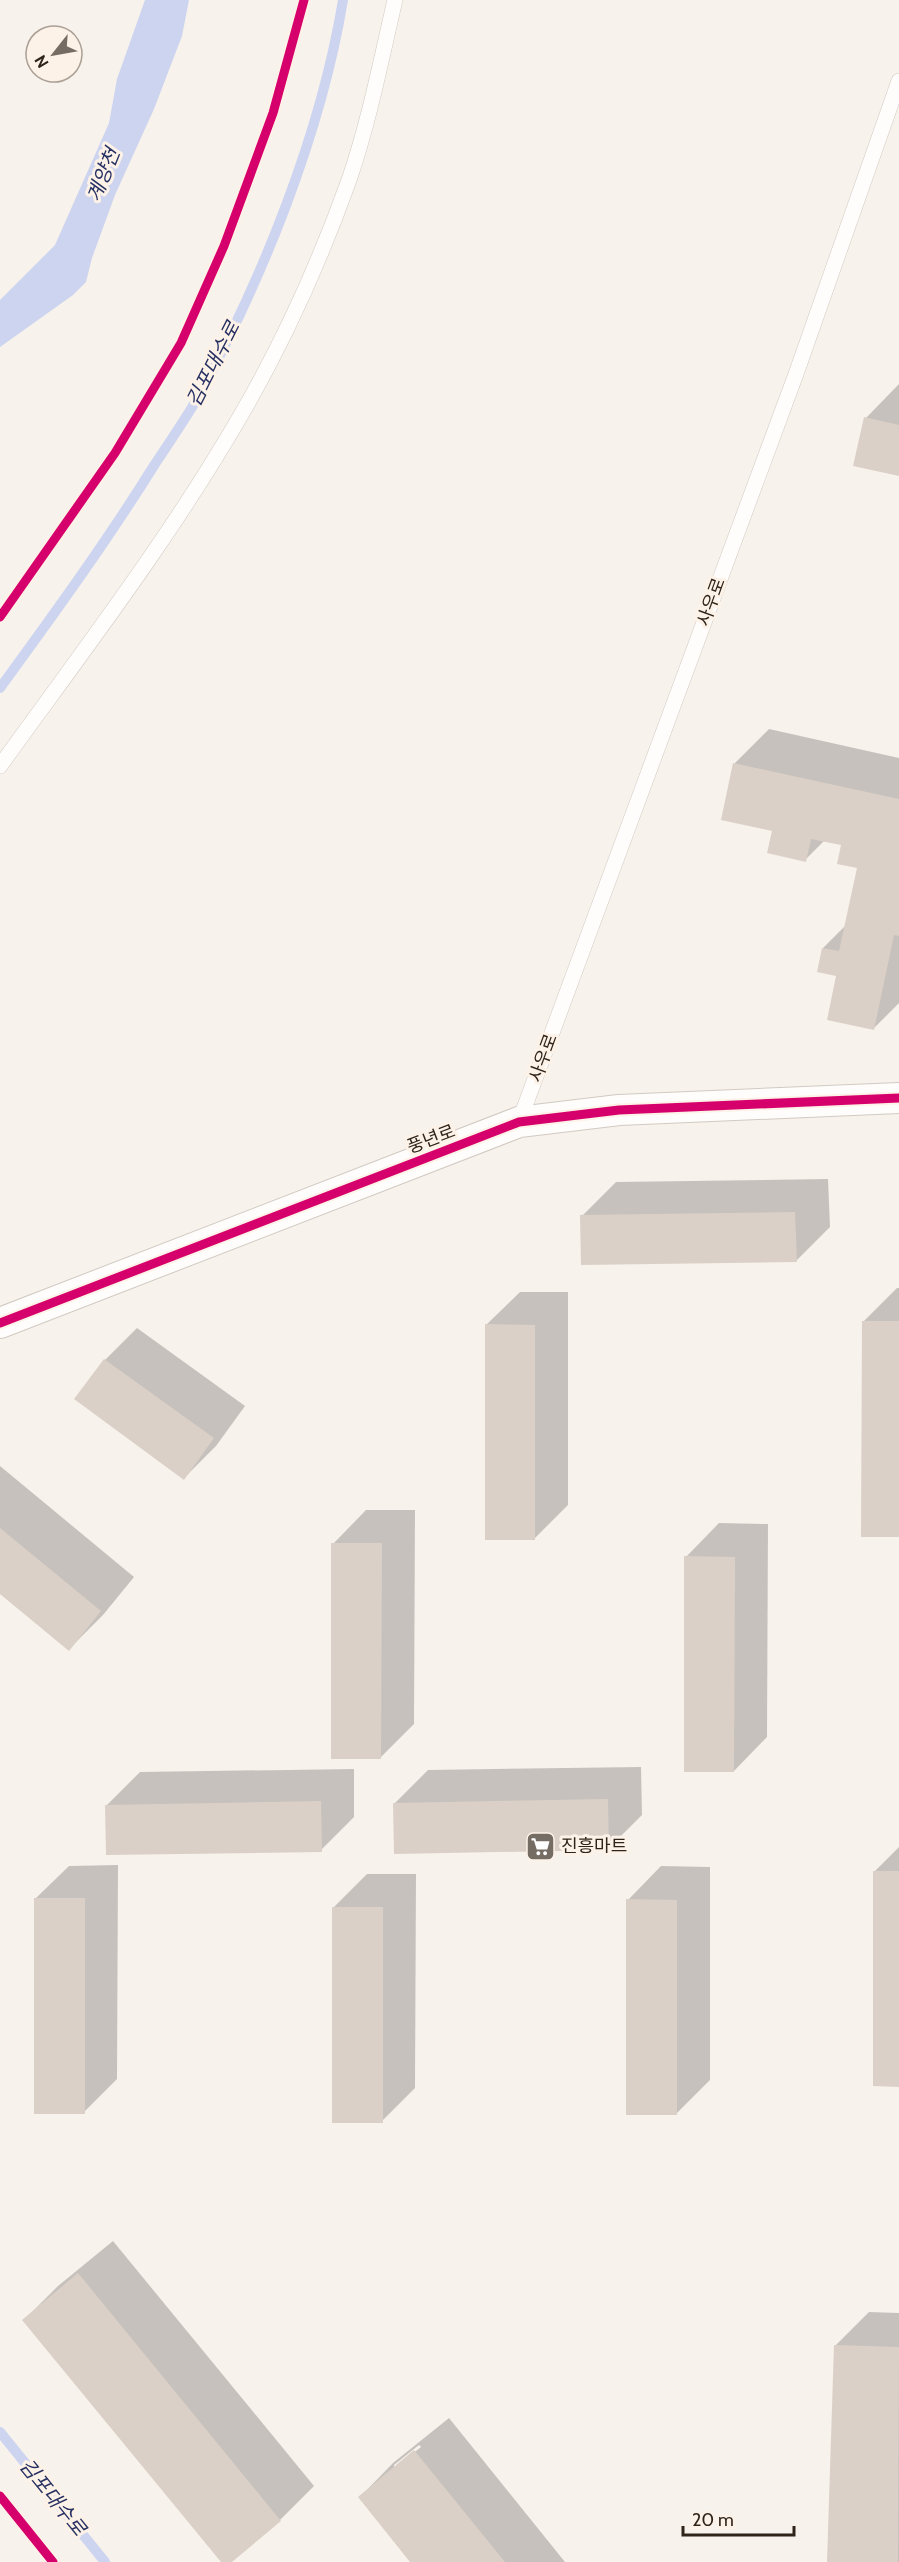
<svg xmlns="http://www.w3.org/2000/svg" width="899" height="2562" font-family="Cabin,'Noto Sans KR',sans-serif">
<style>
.water{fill:#cdd4f0}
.shadow{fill:#0003;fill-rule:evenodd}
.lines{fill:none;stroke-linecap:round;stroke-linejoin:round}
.stream{stroke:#cdd4f0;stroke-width:10}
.building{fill:#dad0c7}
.lane-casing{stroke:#d2cac2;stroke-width:16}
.street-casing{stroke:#d2cac2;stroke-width:32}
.lane{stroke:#fefdfc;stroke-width:15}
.street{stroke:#fefdfc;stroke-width:30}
.cycleway-casing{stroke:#fdf2e7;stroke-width:13}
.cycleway{stroke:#d6006c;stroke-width:9}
.labels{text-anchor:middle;stroke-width:6;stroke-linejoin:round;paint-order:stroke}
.street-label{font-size:18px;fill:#2e241a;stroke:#fdf2e7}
.poi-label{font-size:18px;fill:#2e241a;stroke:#fdf2e7;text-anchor:start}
.water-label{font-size:20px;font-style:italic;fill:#263063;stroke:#fdf2e7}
</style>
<rect width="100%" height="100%" fill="#f8f2ec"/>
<!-- water -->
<polygon class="water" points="145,0 189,0 182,36 154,109 115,195 92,258 86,282 73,295 0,347 0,300 55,245 109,123 117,79"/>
<!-- shadow -->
<g class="shadow">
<polygon points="899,384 899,475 866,418"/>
<polygon points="769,729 899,758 899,1003 874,1028 823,948 846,925 859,866 843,844 825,840 805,860 774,830 723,819 735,763"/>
<polygon points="828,1179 830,1227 796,1261 582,1216 616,1182"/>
<polygon points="897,1288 899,1288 899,1535 863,1322"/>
<polygon points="520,1292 568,1292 568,1505 534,1539 486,1325"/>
<polygon points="137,1328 245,1406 216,1446 184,1478 76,1399 105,1360"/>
<polygon points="0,1466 134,1577 103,1615 69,1649 0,1592"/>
<polygon points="366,1510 415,1510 414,1724 381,1757 333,1544"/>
<polygon points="719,1523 768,1524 767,1737 734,1771 686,1557"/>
<polygon points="641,1767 642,1815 608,1849 394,1804 428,1770"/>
<polygon points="354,1769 354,1817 321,1850 107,1805 140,1772"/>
<polygon points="899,1847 899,2085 875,1871"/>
<polygon points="118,1865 117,2079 84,2112 35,1899 69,1866"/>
<polygon points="661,1866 710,1867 710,2080 676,2114 628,1900"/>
<polygon points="367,1874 416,1874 415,2088 382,2121 334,1907"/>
<polygon points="113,2241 314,2486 280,2520 230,2562 222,2562 24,2320 58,2286"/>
<polygon points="869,2312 899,2313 899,2562 829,2562 835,2346"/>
<path d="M449,2418l116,144h-153l-52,-65 33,-34zM419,2445l2,2 -27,22v-4z"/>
</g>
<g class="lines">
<!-- stream -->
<g class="stream">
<path d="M0,688c54,-74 107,-147 155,-224 14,-21 29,-43 42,-65 65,-119 124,-265 146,-399"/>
<polyline points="0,2432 105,2562"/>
</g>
</g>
<!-- building -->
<g class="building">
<polygon points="864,417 899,425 899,476 853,466"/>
<polygon points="733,763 899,799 899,936 894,935 874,1030 827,1020 836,976 817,972 822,948 839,951 857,868 837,864 841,845 811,839 806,862 767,853 772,831 721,820"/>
<polygon points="795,1212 797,1262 581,1265 580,1215"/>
<polygon points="862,1321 899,1321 899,1537 861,1537"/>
<polygon points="485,1324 535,1325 535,1540 485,1540"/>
<polygon points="104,1359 214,1438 184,1480 74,1399"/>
<polygon points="0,1528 101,1611 69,1651 0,1594"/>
<polygon points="331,1543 382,1543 381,1759 331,1759"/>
<polygon points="684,1556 735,1557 734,1772 684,1772"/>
<polygon points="608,1799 609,1850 394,1854 393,1803"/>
<polygon points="321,1801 322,1852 106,1855 105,1805"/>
<polygon points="873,1871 899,1871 899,2087 873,2086"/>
<rect x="34" y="1898" width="51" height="216"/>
<polygon points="626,1899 677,1900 677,2115 626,2115"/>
<rect x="332" y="1907" width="51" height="216"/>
<polygon points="78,2273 281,2521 232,2562 221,2562 22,2320"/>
<polygon points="834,2345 899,2347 898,2562 827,2562"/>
<polygon points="414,2450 505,2562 410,2562 358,2497"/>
</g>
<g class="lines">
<defs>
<g id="lane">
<path d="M0,766c83,-115 170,-228 241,-351 43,-74 79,-154 108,-235 20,-58 32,-120 46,-180"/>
<polyline points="519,1122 796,374 899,81"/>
</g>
<polyline id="street" points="0,1323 519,1122 619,1110 899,1098"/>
</defs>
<!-- lane casing -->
<use href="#lane" class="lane-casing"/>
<!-- street casing -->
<use href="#street" class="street-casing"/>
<!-- lane -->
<use href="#lane" class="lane"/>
<!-- street -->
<use href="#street" class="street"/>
<defs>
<g id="cycleway">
<polyline points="0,617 115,453 181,343 224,246 273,113 304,0"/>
<polyline points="0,1323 519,1122 619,1110 899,1098"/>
<polyline points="0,2496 53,2562"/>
</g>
</defs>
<!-- cycleway casing -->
<use href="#cycleway" class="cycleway-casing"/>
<!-- cycleway -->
<use href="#cycleway" class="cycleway"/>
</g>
<!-- icons -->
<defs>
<symbol id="supermarket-square" viewBox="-11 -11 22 22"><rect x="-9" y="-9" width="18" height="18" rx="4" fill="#756c64" stroke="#fdf2e7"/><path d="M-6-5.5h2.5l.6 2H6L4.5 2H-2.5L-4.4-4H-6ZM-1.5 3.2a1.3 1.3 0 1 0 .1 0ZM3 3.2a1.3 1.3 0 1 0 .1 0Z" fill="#fff"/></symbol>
</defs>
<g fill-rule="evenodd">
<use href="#supermarket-square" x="524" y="1830" width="33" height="33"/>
</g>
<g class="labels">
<!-- street labels -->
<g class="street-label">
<text transform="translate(711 602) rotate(-70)" y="6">사우로</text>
<text transform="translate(543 1058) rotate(-70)" y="6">사우로</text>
<text transform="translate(431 1139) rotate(-21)" y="6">풍년로</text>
</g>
<!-- poi labels -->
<g class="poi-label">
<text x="561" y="1852">진흥마트</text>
</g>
<!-- water labels -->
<g class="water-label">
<text transform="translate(103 175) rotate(-68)" y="7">계양천</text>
<text transform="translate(213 364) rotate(-63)" y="7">김포대수로</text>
<text transform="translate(53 2497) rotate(51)" y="7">김포대수로</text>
</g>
</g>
<!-- north arrow -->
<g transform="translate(54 54) rotate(239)"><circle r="28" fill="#fdf2e7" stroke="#aaa095" stroke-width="1.5"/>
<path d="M0-4.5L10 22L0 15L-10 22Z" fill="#756c64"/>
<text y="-9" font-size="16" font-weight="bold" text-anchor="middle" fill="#2e241a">N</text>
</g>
<!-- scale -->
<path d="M683 2526v9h111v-9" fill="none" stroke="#2e241a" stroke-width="3"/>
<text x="692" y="2526" font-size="18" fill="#2e241a" stroke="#fdf2e7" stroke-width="4.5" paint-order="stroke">20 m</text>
</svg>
